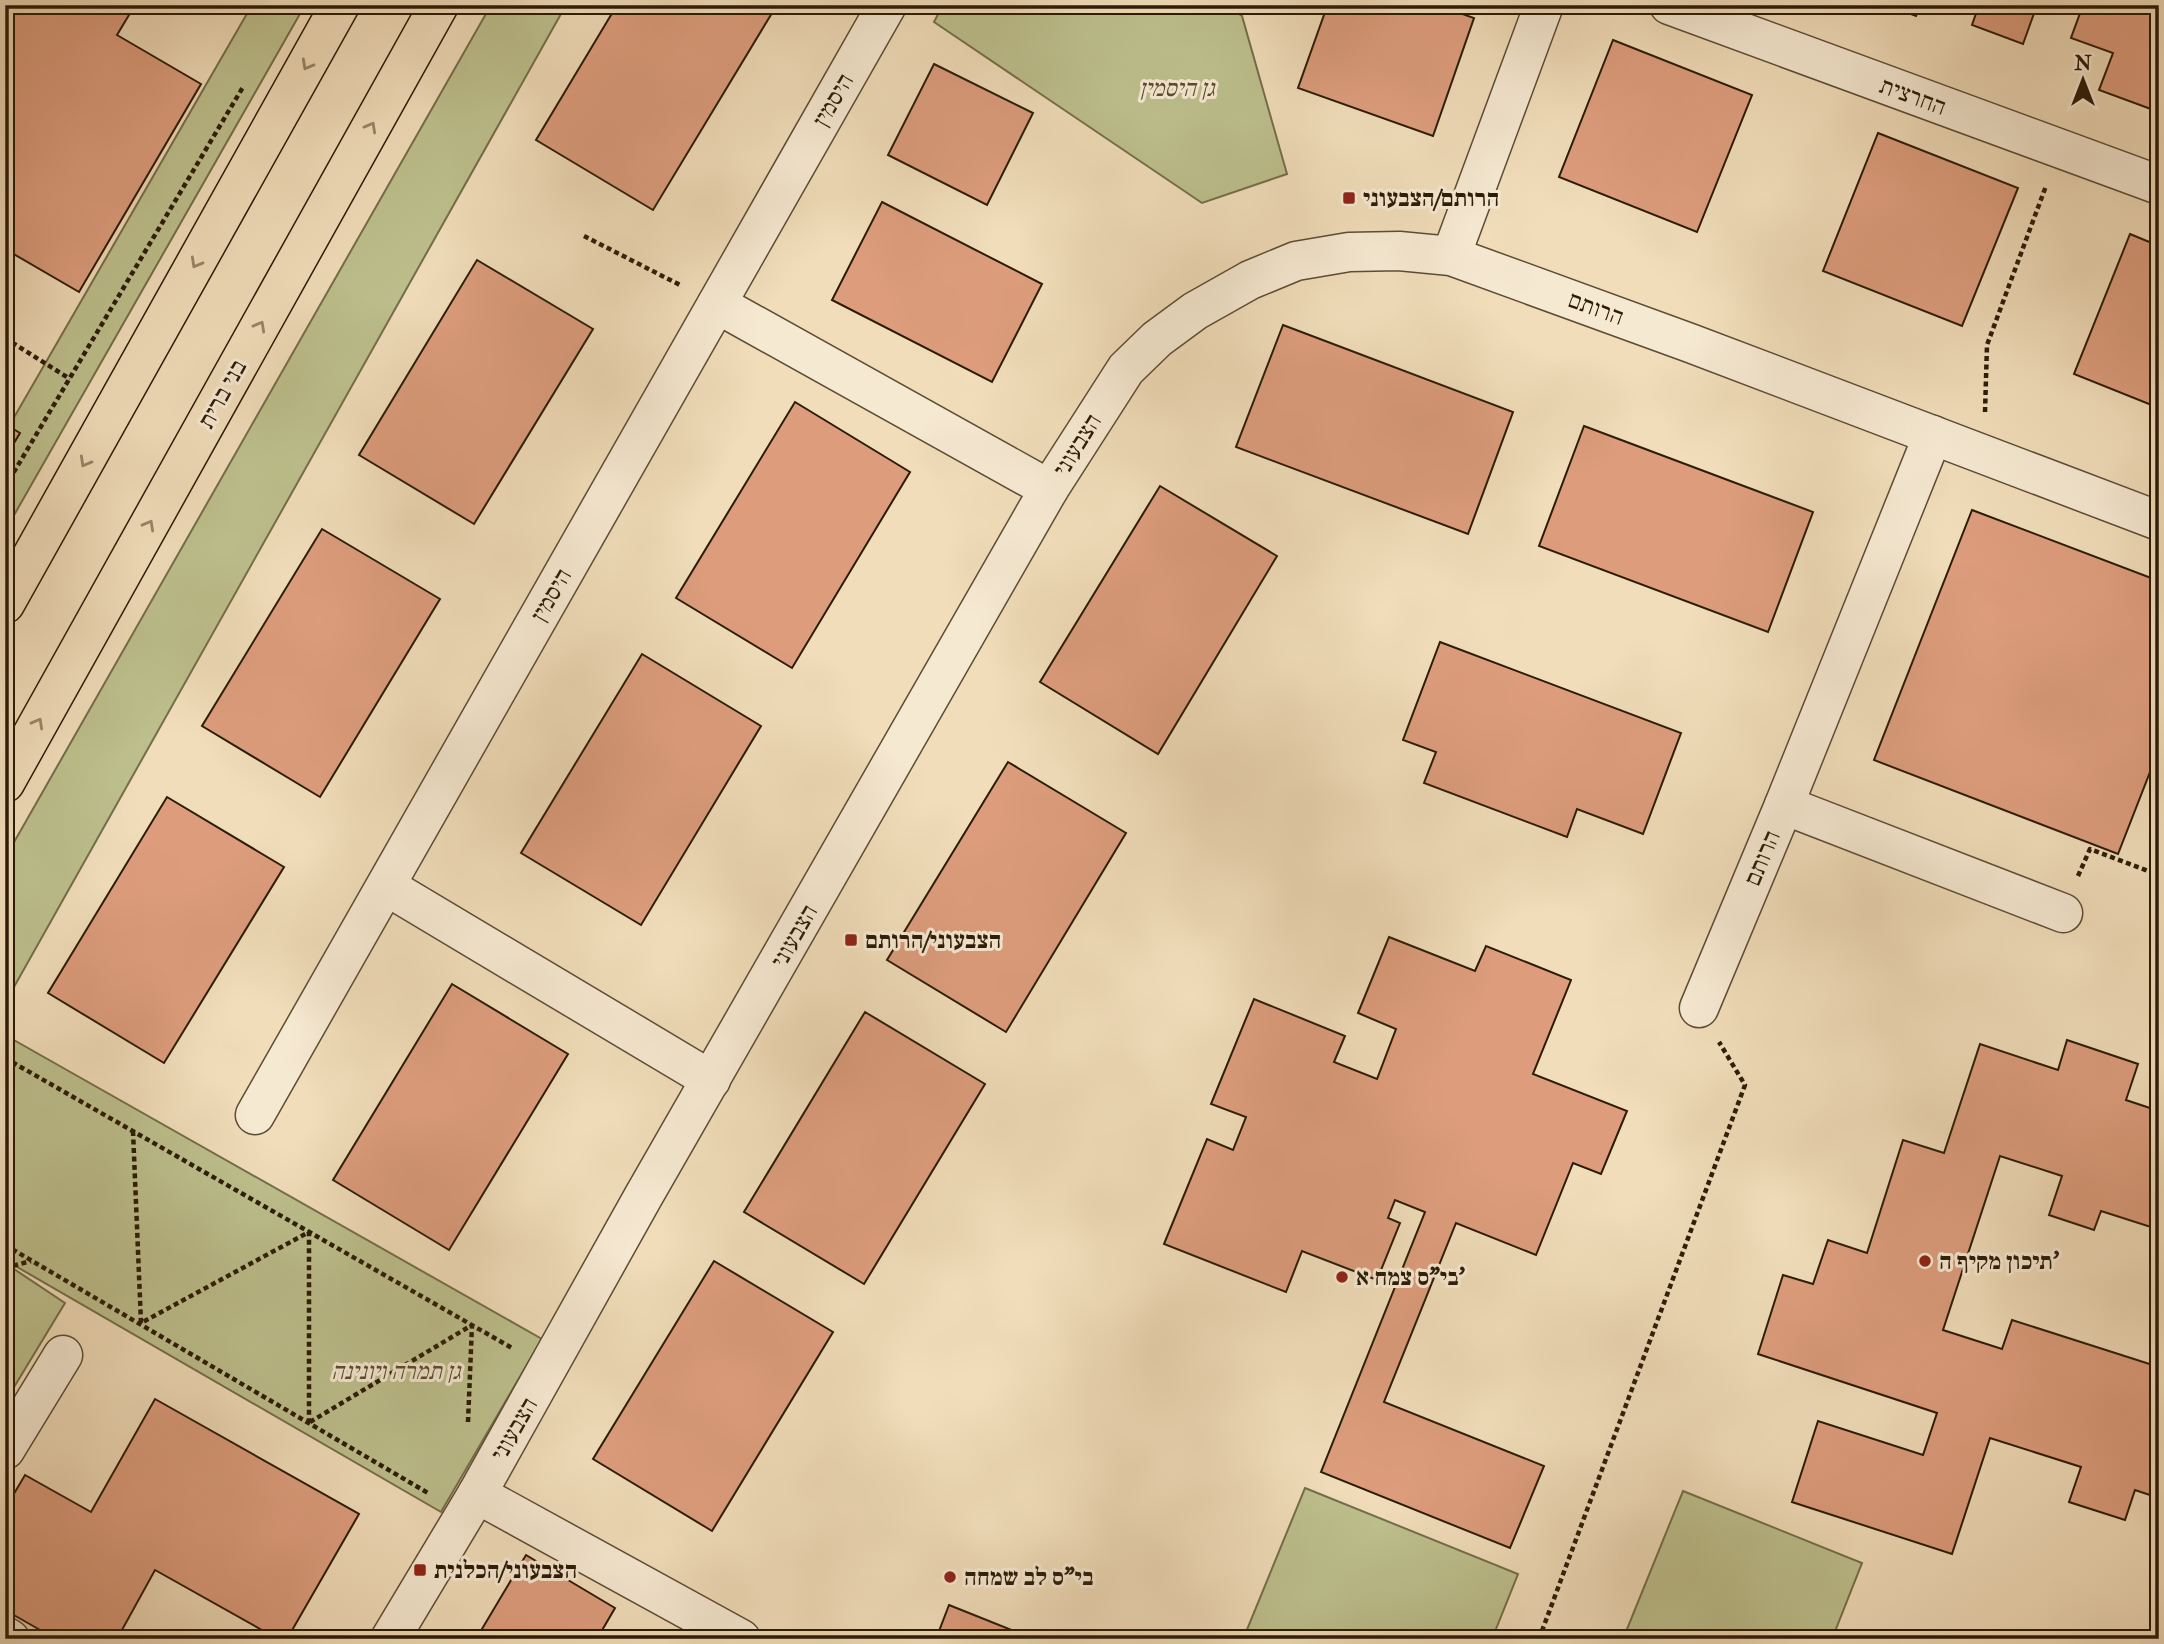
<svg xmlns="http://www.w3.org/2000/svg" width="2164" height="1644" font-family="'IM FELL Double Pica','Frank Ruhl Libre',serif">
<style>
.green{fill:#bdc08d;stroke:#746e4a;stroke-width:2}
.building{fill:#dd9d7d;stroke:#2b1b07;stroke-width:2}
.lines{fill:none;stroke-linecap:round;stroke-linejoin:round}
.minor-casing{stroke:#5c4c34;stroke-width:41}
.major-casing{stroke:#2b1b07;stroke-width:41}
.path{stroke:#2b1b07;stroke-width:4.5;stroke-dasharray:5 3.5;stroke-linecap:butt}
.minor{stroke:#f6e9d2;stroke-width:38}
.major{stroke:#f1ddba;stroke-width:38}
.oneway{stroke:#988669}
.poi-dot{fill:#8f2418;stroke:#f6e9d2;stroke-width:2.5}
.labels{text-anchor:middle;stroke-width:6;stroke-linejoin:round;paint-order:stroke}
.park-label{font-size:24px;font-style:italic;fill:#574d2f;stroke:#f6e9d2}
.street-label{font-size:24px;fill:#2b1b07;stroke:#f6e9d2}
.poi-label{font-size:24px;font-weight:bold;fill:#2b1b07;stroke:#f6e9d2;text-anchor:start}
</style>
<rect width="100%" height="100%" fill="#f1ddba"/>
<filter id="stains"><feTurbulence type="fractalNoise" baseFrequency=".00286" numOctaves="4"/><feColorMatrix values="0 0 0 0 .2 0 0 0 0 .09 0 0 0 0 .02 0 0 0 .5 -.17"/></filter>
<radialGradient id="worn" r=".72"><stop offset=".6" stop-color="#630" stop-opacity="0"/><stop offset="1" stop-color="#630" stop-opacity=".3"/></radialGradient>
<!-- green -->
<g class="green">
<polygon points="252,5 305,5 5,531 5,433"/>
<polygon points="491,5 566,5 5,1003 5,858"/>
<polygon points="943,5 1224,5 1242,16 1287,174 1202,203 934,22"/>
<polygon points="5,1035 542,1339 441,1512 5,1260"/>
<polygon points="5,1263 65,1303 5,1402"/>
<polygon points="1305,1488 1518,1574 1492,1639 1264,1639 1246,1632"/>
<polygon points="1683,1491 1862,1563 1832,1639 1623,1639"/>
</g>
<!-- building -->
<g class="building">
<polygon points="5,5 135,5 117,35 201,84 79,292 5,249"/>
<polygon points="617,5 758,5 772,13 653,210 536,140"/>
<polygon points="1305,5 1437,5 1474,18 1433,136 1298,88 1325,12"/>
<polygon points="1887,5 1920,5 1916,16"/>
<polygon points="1979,5 2037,5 2023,44 1972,25"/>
<polygon points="2083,5 2159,5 2159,112 2099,90 2113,53 2071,38"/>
<polygon points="1613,40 1752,95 1697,232 1559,177"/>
<polygon points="934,64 1033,113 987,205 888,155"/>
<polygon points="1878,133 2018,188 1962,326 1823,271"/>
<polygon points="882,202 1042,284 992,382 832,300"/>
<polygon points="2130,234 2159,246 2159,408 2074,374"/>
<polygon points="477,260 593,329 474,524 359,455"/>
<polygon points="1283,325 1513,412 1468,534 1236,447"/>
<polygon points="795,402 910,472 792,668 676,598"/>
<polygon points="5,424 20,433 5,458"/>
<polygon points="1584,426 1813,512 1768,632 1539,546"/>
<polygon points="1160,486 1277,556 1158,754 1040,682"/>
<polygon points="1972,510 2159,581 2159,749 2118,854 1874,760"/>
<polygon points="322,529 440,599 320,797 202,726"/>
<polygon points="1440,642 1681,733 1643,834 1577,809 1567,837 1424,783 1436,752 1403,740"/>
<polygon points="642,654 761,726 641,925 521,853"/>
<polygon points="1008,762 1126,833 1006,1032 887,960"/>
<polygon points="167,797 284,867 164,1063 48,993"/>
<polygon points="1389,937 1475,971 1486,946 1571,980 1533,1074 1627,1111 1601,1174 1573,1163 1536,1255 1456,1223 1384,1402 1544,1466 1510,1548 1321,1472 1425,1212 1395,1200 1388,1218 1400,1223 1377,1280 1302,1251 1286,1292 1164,1244 1207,1139 1233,1150 1246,1117 1211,1104 1254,999 1345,1036 1334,1062 1377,1079 1396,1029 1358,1013"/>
<polygon points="452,984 568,1054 449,1250 333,1180"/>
<polygon points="865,1012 985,1084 864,1284 744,1212"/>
<polygon points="2067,1040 2138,1064 2126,1100 2159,1111 2159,1212 2154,1228 2101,1211 2094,1230 2049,1215 2062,1176 2000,1156 1943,1330 2002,1349 2012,1320 2159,1367 2159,1498 2135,1490 2125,1520 2069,1502 2081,1467 1990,1438 1952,1554 1792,1502 1818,1421 1923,1455 1937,1413 1758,1354 1783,1275 1813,1284 1828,1240 1867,1253 1903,1140 1944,1153 1980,1044 2058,1070"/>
<polygon points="714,1261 833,1332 712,1531 593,1459"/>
<polygon points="155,1399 359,1514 287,1639 278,1639 155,1570 117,1639 56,1639 5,1610 5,1509 25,1475 91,1512"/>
<polygon points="526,1555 615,1608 597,1639 476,1639"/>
<polygon points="949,1605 1034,1639 936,1639"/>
</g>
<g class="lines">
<defs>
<g id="minor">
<polyline points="1669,5 2159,185"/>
<polyline points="1451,256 1544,5"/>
<polyline points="717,304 1049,489"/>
<polyline points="1784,805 2063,913"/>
<polyline points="386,886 711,1080"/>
<polyline points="1699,1008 1784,805 1933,435"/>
<polyline points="255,1115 887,5"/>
<polyline points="5,1450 63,1355"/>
<polyline points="477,1494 741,1639"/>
<polyline points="5,1636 10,1639"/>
<polyline points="390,1639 477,1494 643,1197 1049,489 1126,369 1157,339 1195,311 1250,280 1296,261 1349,252 1399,251 1451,256 1690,343 2159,521"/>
</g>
<g id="major">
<polyline points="5,604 340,5"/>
<polyline points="5,783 439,5"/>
</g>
</defs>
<!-- minor casing -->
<use href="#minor" class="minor-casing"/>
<!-- major casing -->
<use href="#major" class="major-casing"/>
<!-- path -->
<g class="path">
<polyline points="273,5 286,14"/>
<polyline points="584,236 682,286"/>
<polyline points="5,338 70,379"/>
<polyline points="1985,412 1987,345 2046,186"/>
<polyline points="5,487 243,87"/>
<polyline points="2078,876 2090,849 2159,875"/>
<polyline points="5,1058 512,1348"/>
<polyline points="133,1131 141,1323 309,1232 309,1422"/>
<polyline points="5,1245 428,1493"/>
<polyline points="5,1268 31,1261"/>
<polyline points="310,1422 472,1325"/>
<polyline points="468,1422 472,1325"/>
<polyline points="1539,1639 1745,1085 1719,1042"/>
</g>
<!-- minor -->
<use href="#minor" class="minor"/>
<!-- major -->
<use href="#major" class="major"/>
</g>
<!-- one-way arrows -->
<defs><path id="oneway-chevron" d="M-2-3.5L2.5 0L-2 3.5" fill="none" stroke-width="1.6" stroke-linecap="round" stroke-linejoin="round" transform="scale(1.75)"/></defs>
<g class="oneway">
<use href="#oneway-chevron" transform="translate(307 65) rotate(119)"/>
<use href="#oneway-chevron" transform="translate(371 127) rotate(-61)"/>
<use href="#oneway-chevron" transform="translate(196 263) rotate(119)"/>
<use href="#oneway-chevron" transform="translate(260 326) rotate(-61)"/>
<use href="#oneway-chevron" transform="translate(85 462) rotate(119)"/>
<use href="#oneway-chevron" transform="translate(149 525) rotate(-61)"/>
<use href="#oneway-chevron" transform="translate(38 723) rotate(-61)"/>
</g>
<!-- markers -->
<g class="poi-dot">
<rect x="1342" y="191" width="14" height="14" rx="3.5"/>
<rect x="844" y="933" width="14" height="14" rx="3.5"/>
<circle cx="1925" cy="1261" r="7"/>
<circle cx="1342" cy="1277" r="7"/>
<rect x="413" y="1563" width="14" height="14" rx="3.5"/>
<circle cx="950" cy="1577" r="7"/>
</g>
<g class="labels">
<!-- park labels -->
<g class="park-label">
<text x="1177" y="96">גן היסמין</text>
<text x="396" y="1379">גן תמרה ויונינה</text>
</g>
<!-- street labels -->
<g class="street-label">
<text transform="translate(1913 96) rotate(20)" y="8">החרצית</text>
<text transform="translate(833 100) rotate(-60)" y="8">היסמין</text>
<text transform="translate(1596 308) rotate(20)" y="8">הרותם</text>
<text transform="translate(222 394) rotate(-61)" y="8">בני ברית</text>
<text transform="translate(1077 445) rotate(-58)" y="8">הצבעוני</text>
<text transform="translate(551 595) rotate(-60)" y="8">היסמין</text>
<text transform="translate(1762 858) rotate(-67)" y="8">הרותם</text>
<text transform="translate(794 936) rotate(-60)" y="8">הצבעוני</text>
<text transform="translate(514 1429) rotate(-60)" y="8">הצבעוני</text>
</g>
<!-- poi labels -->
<g class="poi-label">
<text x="1363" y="206">הרותם/הצבעוני</text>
<text x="865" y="948">הצבעוני/הרותם</text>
<text x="1939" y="1269">תיכון מקיף ה'</text>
<text x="1356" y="1285">בי"ס צמח א'</text>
<text x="434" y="1578">הצבעוני/הכלנית</text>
<text x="964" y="1585">בי"ס לב שמחה</text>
</g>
</g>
<!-- margin -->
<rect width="2164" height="1644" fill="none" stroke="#f1ddba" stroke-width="28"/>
<rect x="7" y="7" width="2150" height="1630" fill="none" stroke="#2b1b07" stroke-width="3.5"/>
<rect x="14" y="14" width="2136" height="1616" fill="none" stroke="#2b1b07" stroke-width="2"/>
<!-- north arrow -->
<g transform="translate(2083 80)" stroke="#f6e9d2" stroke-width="5" paint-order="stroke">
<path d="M0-5L12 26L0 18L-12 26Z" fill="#2b1b07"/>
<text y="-10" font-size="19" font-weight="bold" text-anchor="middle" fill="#2b1b07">N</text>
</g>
<rect width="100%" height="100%" filter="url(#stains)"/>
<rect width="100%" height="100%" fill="url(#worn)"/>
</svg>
